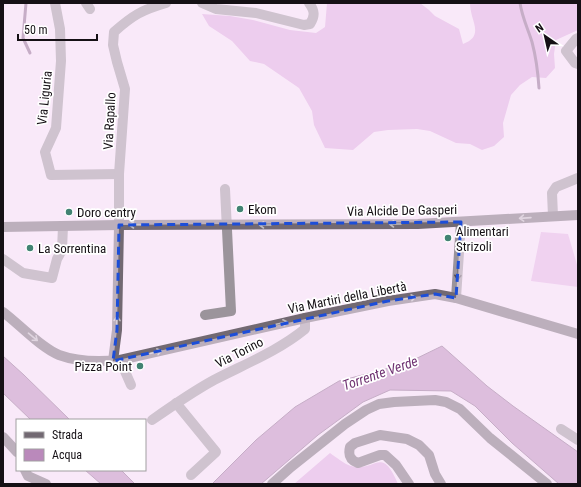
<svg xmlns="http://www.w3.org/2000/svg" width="581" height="487" font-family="'Roboto Condensed',sans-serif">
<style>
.green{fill:#e4b5e5}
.forest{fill:#deabdf}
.water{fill:#ba89bb;stroke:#886589}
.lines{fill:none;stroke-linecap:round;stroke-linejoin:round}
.stream{stroke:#886589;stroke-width:3}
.street{stroke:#9b949b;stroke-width:10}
.secondary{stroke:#726972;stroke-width:10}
.oneway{stroke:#c0bcc0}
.oneway2{stroke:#514b51}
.marked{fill:none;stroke:#1d4ed8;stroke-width:3;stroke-dasharray:8 5;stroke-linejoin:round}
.poi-dot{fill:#418373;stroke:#fff;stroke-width:1.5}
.labels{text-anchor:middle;stroke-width:3.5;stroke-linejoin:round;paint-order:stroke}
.street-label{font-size:13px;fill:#151015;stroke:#fff}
.poi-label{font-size:13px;fill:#151015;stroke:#fff;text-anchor:start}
.water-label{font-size:14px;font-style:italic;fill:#703473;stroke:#fff}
</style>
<rect width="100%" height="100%" fill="#f9e9f9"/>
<!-- green -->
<polygon class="green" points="541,232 568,234 578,268 578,287 531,281"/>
<!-- forest -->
<g class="forest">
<path d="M327,3h93l9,7 6,6 24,13 4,15c16,-6 13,-15 9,-28 -1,-4 -2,-9 -2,-13h108v27l-22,10 -2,14 1,14 -9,10 -14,-1 -12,8 -9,10 -8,28 1,14 -10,9 -12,4 -12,-6 -14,-1 -26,-12 -13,-2 -29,1 -14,2 -21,18 -28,-2 -11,-23 -2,-14 -13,-23 -35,-24 -14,-3 -18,-20 -23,-15 -7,-12 28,2 23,4 37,10 26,3 9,-6z"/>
<path d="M330,453c6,4 14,11 21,13 25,7 30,-22 47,18h-104z"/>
</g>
<!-- water -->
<g class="water">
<polygon points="442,346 487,386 513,406 578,452 578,484 559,484 512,443 475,406 451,391 390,390 363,402 318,435 261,484 212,484 256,440 295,407 339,381 405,364"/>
<polygon points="3,356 24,375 70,420 31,420 3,393"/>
<polygon points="85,470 121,470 135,484 101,484"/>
</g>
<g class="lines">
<!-- stream -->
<g class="stream">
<polyline points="26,3 23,38 30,53"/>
<path d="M520,3c2,14 8,26 12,39 4,15 6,31 7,46"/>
</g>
<!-- street -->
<g class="street">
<polyline points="55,3 60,29 61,61 56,128 45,152 51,175 119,174"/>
<polyline points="86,3 90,9"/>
<path d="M202,3l14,6 40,4 48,12 6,-1c5,-8 5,-13 -1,-21"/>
<polyline points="578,38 576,39 566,51 575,63 578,64"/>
<polyline points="553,216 552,193 556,187 578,178"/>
<path d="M119,225v-51l6,-85 -8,-27 -4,-17 1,-13c19,-17 28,-22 52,-29"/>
<polyline points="3,259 23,273 52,278 57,259 62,250 63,226"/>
<polyline points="456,298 461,222"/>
<polyline points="205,315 231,311 225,189"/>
<polyline points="120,360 131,385"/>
<polyline points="176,403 216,452 191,475"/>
<path d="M152,420c20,-14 40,-28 62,-40 31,-16 64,-29 91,-51v-11"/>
<polyline points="561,429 578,440"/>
</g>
<!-- secondary -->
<g class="secondary">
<polyline points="3,227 119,225 418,224 578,215"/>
<path d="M3,312c16,12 38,36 56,43 19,7 41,7 61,5l185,-42 83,-17 47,-7 21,4 122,36"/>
<polyline points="113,361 117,330 119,225"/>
<polyline points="3,437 17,452"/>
<polyline points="25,470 28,476 46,484"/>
<polyline points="272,484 291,467 345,424 366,410 379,404 394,402 435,400 446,402 460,409 490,438 547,484"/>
<path d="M409,484l-13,-19 -11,-10h-5l-22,8c-8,-3 -10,-8 -8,-16l5,-4 25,-8 27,4 12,6 10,10 6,19 6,10"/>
</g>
</g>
<!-- one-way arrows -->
<defs><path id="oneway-shaft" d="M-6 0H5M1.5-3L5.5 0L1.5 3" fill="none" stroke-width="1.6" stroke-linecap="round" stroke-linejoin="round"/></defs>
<g class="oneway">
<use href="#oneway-shaft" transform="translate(525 218) rotate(176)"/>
<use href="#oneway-shaft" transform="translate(395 224) rotate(180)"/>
<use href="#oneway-shaft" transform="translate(135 225) rotate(-180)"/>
<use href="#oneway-shaft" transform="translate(265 225) rotate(180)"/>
<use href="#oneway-shaft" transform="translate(410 298) rotate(-8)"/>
<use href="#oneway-shaft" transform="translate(117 322) rotate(-89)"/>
<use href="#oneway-shaft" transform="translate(282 323) rotate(-12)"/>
<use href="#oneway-shaft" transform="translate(33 337) rotate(40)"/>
<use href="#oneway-shaft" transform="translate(156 352) rotate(-13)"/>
</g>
<use class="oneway2" href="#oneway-shaft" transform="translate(458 274) rotate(94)"/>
<!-- marked area -->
<path d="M0 0H581V487H0ZM461,222l-5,76 -21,-4 -47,7 -275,60 4,-31 2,-105z" fill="#f9e9f9" fill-opacity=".55" fill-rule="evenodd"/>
<path class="marked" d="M461,222l-5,76 -21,-4 -47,7 -275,60 4,-31 2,-105z"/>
<!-- markers -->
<g class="poi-dot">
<circle cx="240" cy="209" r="4"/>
<circle cx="69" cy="212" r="4"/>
<circle cx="448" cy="238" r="4"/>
<circle cx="30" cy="248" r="4"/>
<circle cx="140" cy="366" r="4"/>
</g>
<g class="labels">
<!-- street labels -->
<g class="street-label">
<text transform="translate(44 98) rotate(-84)" y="5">Via Liguria</text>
<text transform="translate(109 121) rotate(-87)" y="5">Via Rapallo</text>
<text transform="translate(402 210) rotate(-1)" y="5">Via Alcide De Gasperi</text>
<text transform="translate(347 297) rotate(-11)" y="5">Via Martiri della Libertà</text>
<text transform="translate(239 352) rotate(-27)" y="5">Via Torino</text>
</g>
<!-- poi labels -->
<g class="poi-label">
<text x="248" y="214">Ekom</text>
<text x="77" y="217">Doro centry</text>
<text x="456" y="236">Alimentari<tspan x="456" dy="15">Strizoli</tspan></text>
<text x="38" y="253">La Sorrentina</text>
<text x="132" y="371" text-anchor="end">Pizza Point</text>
</g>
<!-- water labels -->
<g class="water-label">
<text transform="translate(380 373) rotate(-19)" y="5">Torrente Verde</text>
</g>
</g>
<!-- border -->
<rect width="581" height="487" fill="none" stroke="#151015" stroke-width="8"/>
<!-- legend -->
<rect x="16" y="419" width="130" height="52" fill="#ffffff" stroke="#a19fa1"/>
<rect x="24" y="432" width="20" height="6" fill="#726972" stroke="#a19fa1"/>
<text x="52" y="439" font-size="12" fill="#151015">Strada</text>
<rect x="24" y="449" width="20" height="12" fill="#ba89bb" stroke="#a19fa1"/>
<text x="52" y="459" font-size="12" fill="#151015">Acqua</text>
<!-- north arrow -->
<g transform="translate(545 36) rotate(326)" stroke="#ffffff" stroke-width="3" paint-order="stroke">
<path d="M0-3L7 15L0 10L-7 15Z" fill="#151015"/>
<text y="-6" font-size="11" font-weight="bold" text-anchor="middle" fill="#151015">N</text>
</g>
<!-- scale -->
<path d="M18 34v6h79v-6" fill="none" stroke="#151015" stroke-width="2"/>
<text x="24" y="34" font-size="12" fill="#151015" stroke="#ffffff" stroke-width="3" paint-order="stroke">50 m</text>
</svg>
